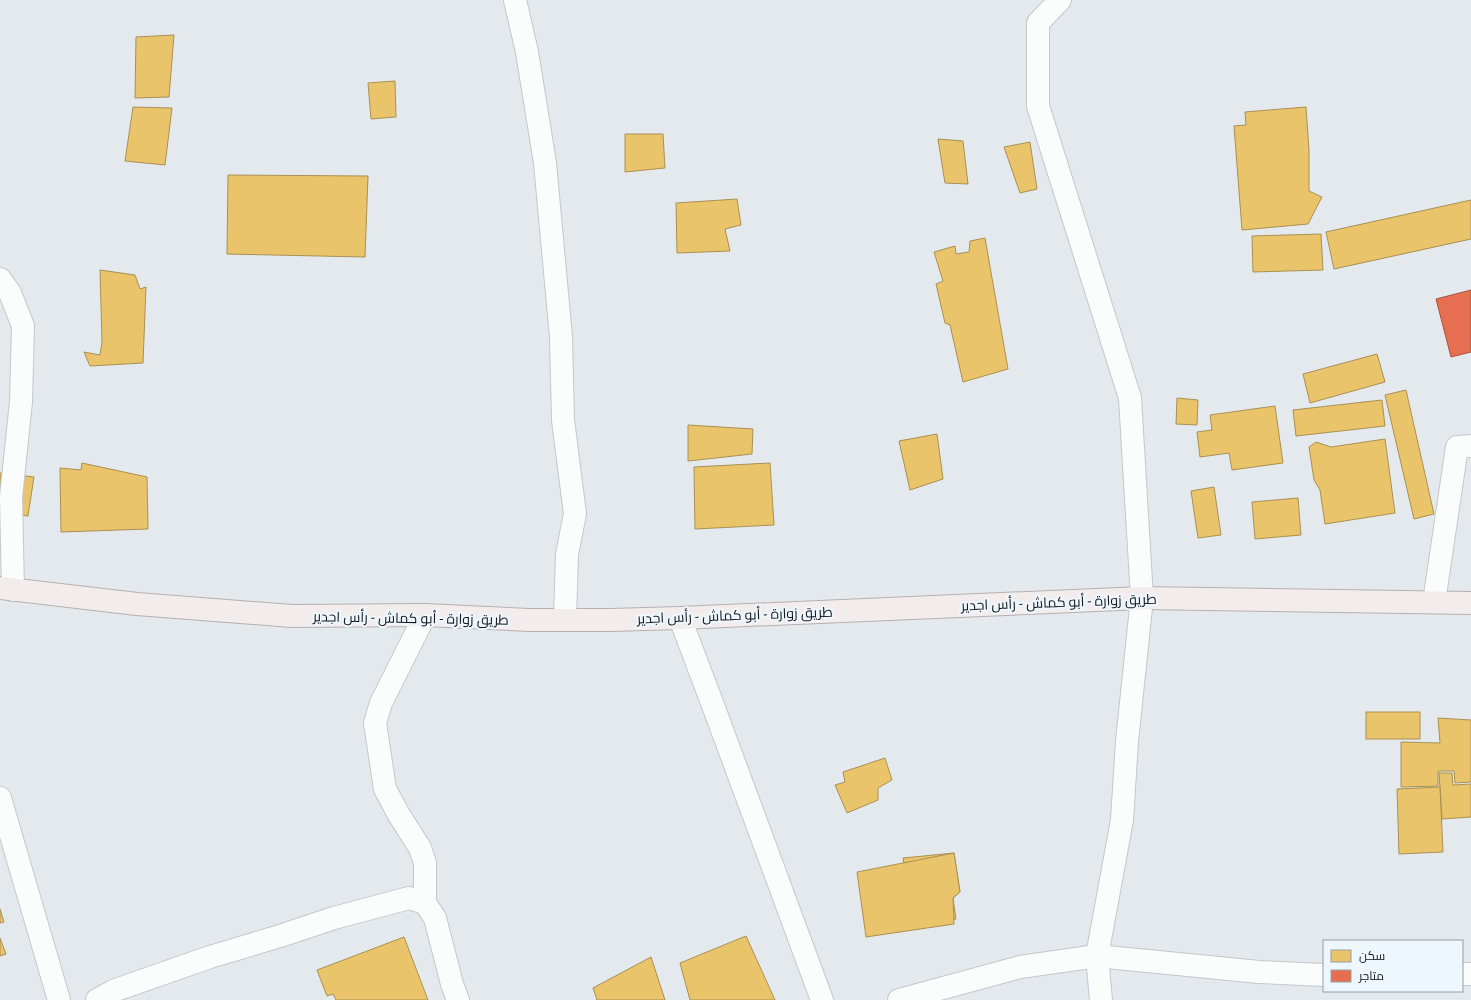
<svg xmlns="http://www.w3.org/2000/svg" width="1471" height="1000" font-family="Ubuntu,Cairo,sans-serif">
<style>
.homes{fill:#e9c46a;stroke:#a99052}
.shops{fill:#e76f51;stroke:#a75440}
.lines{fill:none;stroke-linecap:round;stroke-linejoin:round}
.minor-casing{stroke:#c4c7cb;stroke-width:24}
.major-casing{stroke:#b7afaf;stroke-width:24}
.minor{stroke:#fbfcfc;stroke-width:22}
.major{stroke:#f2edec;stroke-width:22}
.labels{text-anchor:middle;stroke-width:4;stroke-linejoin:round;paint-order:stroke}
.street-label{font-size:14px;fill:#131619;stroke:#eff7fe}
</style>
<rect width="100%" height="100%" fill="#e4e9ee"/>
<!-- homes -->
<g class="homes">
<polygon points="174,35 169,97 135,98 136,37"/>
<polygon points="395,81 396,117 371,119 368,83"/>
<polygon points="133,107 172,108 165,165 125,161"/>
<polygon points="1306,107 1309,150 1309,191 1322,197 1308,224 1242,230 1234,126 1246,125 1245,112"/>
<polygon points="625,134 663,134 665,168 625,172"/>
<polygon points="938,139 963,141 968,184 945,183"/>
<polygon points="1030,142 1037,189 1020,193 1004,147"/>
<polygon points="228,175 368,176 365,257 227,254"/>
<polygon points="737,199 741,225 725,229 730,251 677,253 676,203"/>
<polygon points="1471,200 1471,239 1334,269 1326,232"/>
<polygon points="1321,234 1323,270 1253,272 1252,236"/>
<polygon points="985,238 1008,369 963,382 950,325 945,323 936,284 943,281 934,252 955,246 956,254 969,252 970,241"/>
<polygon points="100,270 135,275 140,289 146,287 143,363 90,366 84,352 100,355 102,342"/>
<polygon points="1377,354 1385,382 1310,403 1303,374"/>
<polygon points="1406,390 1434,514 1414,519 1385,395"/>
<polygon points="1177,398 1198,400 1197,425 1176,424"/>
<polygon points="1382,400 1385,426 1296,436 1293,410"/>
<polygon points="1275,406 1283,463 1232,470 1229,453 1200,457 1197,432 1212,430 1210,415"/>
<polygon points="688,425 753,429 752,454 688,461"/>
<polygon points="937,434 943,479 910,490 899,441"/>
<polygon points="1385,439 1395,513 1325,524 1320,490 1314,480 1309,447 1316,442 1331,447"/>
<polygon points="82,463 147,477 148,529 61,532 60,468 81,470"/>
<polygon points="770,463 774,525 695,529 694,467"/>
<polygon points="0,473 34,477 28,516 0,513"/>
<polygon points="1214,487 1221,535 1198,538 1191,491"/>
<polygon points="1298,498 1301,535 1255,539 1252,502"/>
<rect x="1366" y="712" width="54" height="27"/>
<polygon points="1438,718 1471,720 1471,782 1455,783 1454,771 1438,771 1438,786 1401,787 1401,742 1440,743"/>
<polygon points="885,758 892,780 878,788 878,800 847,813 835,785 845,782 843,772"/>
<polygon points="1439,773 1452,773 1453,785 1471,784 1471,817 1442,819"/>
<polygon points="1440,787 1443,852 1399,854 1397,789"/>
<polygon points="954,853 960,892 953,898 956,919 932,922 924,901 902,904 895,880 905,873 903,858"/>
<polygon points="954,853 960,892 953,898 954,924 866,937 857,872"/>
<polygon points="0,909 4,922 0,923"/>
<polygon points="746,936 775,1000 690,1000 680,963"/>
<polygon points="404,937 428,1000 336,1000 333,994 327,996 317,970"/>
<polygon points="0,938 6,954 0,956"/>
<polygon points="651,957 665,1000 597,1000 593,988"/>
</g>
<!-- shops -->
<polygon class="shops" points="1471,290 1471,352 1451,357 1436,299"/>
<g class="lines">
<defs>
<g id="minor">
<polyline points="515,0 527,52 545,163 561,337 563,420 575,514 567,554 565,619"/>
<polyline points="1060,0 1038,23 1038,106 1130,398 1142,598 1127,741 1122,820 1097,956 1101,1000"/>
<polyline points="0,279 10,293 23,326 21,402 11,497 13,590"/>
<polyline points="1434,602 1457,447 1471,446"/>
<polyline points="425,615 381,703 375,723 385,789 399,815 420,848 425,863 425,903 435,918 452,984 458,1000"/>
<polyline points="680,618 714,708 822,1000"/>
<polyline points="0,798 59,1000"/>
<polyline points="1462,974 1471,974"/>
<polyline points="97,1000 113,991 210,957 280,936 334,918 409,898 425,903"/>
<polyline points="899,1000 1020,967 1097,956 1259,972 1324,975"/>
</g>
<polyline id="major" points="0,588 137,604 292,616 425,615 529,620 611,620 680,618 1142,598 1471,603"/>
</defs>
<!-- minor casing -->
<use href="#minor" class="minor-casing"/>
<!-- major casing -->
<use href="#major" class="major-casing"/>
<!-- minor -->
<use href="#minor" class="minor"/>
<!-- major -->
<use href="#major" class="major"/>
</g>
<g class="labels">
<!-- street labels -->
<g class="street-label">
<text transform="translate(1059 602) rotate(-2)" y="5">طريق زوارة - أبو كماش - رأس اجدير</text>
<text transform="translate(735 615) rotate(-2)" y="5">طريق زوارة - أبو كماش - رأس اجدير</text>
<text transform="translate(411 618) rotate(1)" y="5">طريق زوارة - أبو كماش - رأس اجدير</text>
</g>
</g>
<!-- legend -->
<rect x="1323" y="940" width="140" height="52" fill="#eff7fe" stroke="#979da2"/>
<rect x="1331" y="950" width="20" height="12" fill="#e9c46a" stroke="#979da2"/>
<text x="1359" y="960" font-size="12" fill="#131619">سكن</text>
<rect x="1331" y="970" width="20" height="12" fill="#e76f51" stroke="#979da2"/>
<text x="1359" y="980" font-size="12" fill="#131619">متاجر</text>
</svg>
